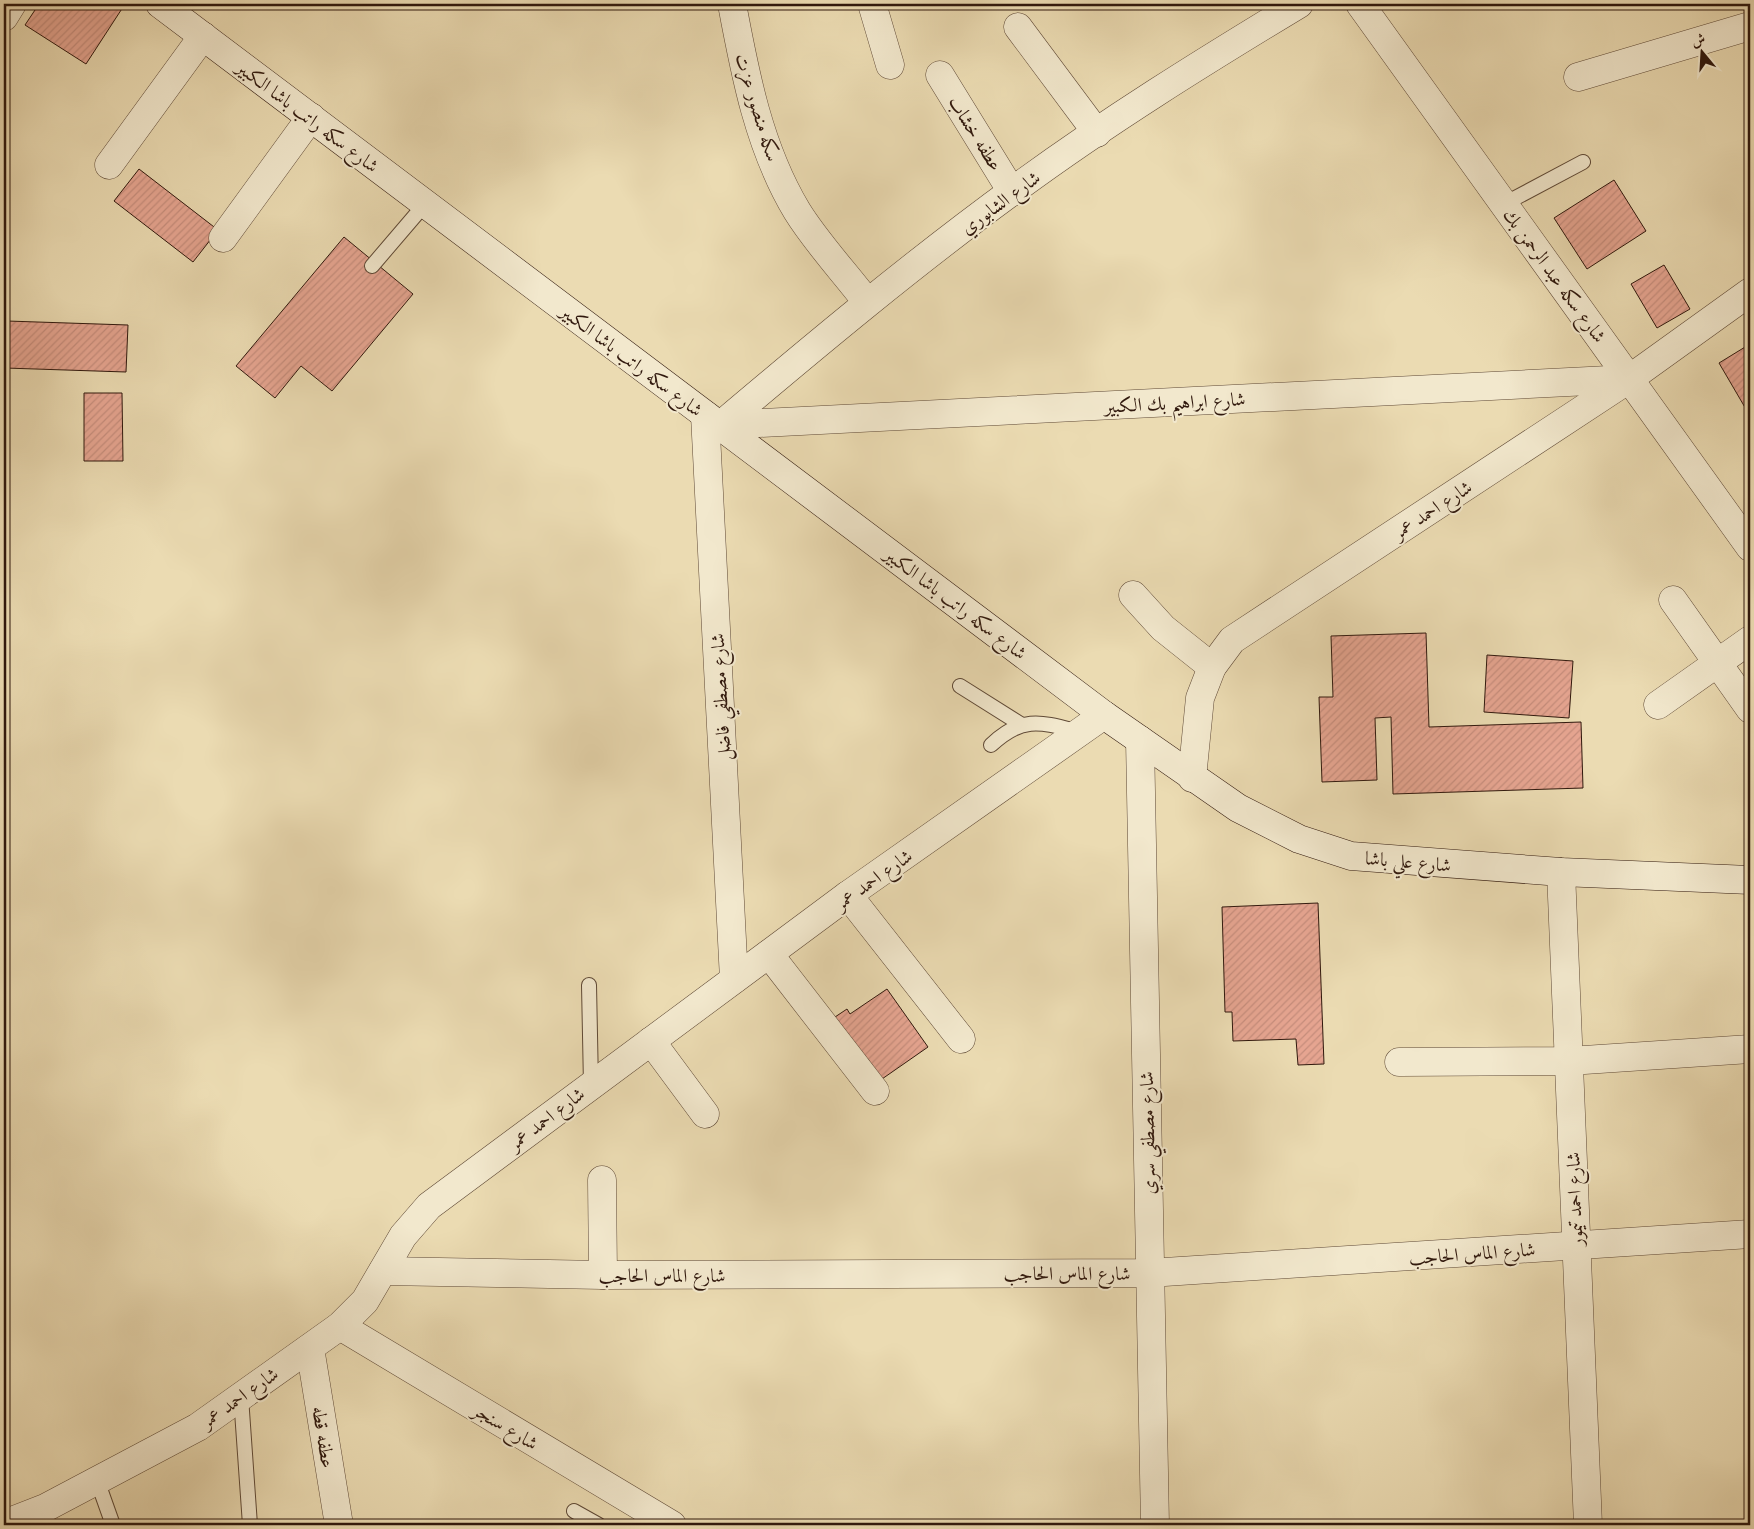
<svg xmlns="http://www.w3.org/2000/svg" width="1754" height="1529" font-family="Cardo,Amiri,serif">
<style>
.building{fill:url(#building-hatch);stroke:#30180d}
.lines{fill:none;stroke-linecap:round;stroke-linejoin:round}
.service-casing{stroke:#5f4936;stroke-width:16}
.minor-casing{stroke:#5f4936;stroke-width:29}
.secondary-casing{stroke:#30180d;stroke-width:29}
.service{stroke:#f2e8cd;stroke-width:14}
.minor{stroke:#f2e8cd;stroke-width:28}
.secondary{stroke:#f2e8cd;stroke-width:28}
.labels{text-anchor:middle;stroke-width:4;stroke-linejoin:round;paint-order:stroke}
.street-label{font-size:19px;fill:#30180d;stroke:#f2e8cd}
</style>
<defs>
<pattern id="building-hatch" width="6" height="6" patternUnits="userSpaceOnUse" patternTransform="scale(1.25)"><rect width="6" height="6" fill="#e6a591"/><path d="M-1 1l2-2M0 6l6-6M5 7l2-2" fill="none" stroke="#c68d7c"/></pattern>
</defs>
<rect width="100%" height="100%" fill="#ebdbb2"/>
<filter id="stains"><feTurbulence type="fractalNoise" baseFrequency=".004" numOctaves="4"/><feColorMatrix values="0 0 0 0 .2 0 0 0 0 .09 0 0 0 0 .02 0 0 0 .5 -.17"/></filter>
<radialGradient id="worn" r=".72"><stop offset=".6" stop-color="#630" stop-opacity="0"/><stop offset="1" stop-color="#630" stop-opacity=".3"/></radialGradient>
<!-- building -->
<g class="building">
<polygon points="39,4 125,4 86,64 25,25"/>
<polygon points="139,169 218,230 193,262 114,201"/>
<polygon points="1614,180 1646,231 1587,269 1554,218"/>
<polygon points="344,237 413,294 332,391 301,366 275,398 236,366"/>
<polygon points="1664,265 1690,309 1657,328 1631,284"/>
<polygon points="7,321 128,325 126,372 5,368"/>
<polygon points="1750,344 1750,416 1719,363"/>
<polygon points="84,393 122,393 123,461 84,461"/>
<polygon points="1426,633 1429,727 1581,722 1583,788 1393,794 1391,717 1375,718 1377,780 1322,782 1319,697 1333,697 1331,636"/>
<polygon points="1487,655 1573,661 1569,718 1484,712"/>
<polygon points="1318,903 1324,1064 1298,1065 1296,1039 1233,1041 1232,1012 1225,1012 1222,907"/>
<polygon points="887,989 928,1047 882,1079 867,1058 849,1070 820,1027 847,1009 850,1014"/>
</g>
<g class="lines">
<defs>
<g id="service">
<polyline points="1504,204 1583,162"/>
<polyline points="372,266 425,204"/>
<polyline points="960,686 1022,725"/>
<path d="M991,745c32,-30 50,-23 89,-13"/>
<polyline points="589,985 591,1085"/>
<polyline points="241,1397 250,1525"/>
<polyline points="97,1480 113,1525"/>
<polyline points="574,1511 599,1525"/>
</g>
<g id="minor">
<path d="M732,4c13,70 27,144 65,207 19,31 48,62 70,91"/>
<polyline points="872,4 890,65"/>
<polyline points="1360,4 1750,547"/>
<polyline points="4,17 12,4"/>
<polyline points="1018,27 1097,133"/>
<polyline points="940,75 1012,192"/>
<polyline points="1578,77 1750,26"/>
<polyline points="109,165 203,36"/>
<polyline points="223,238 311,117"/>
<polyline points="705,415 734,979"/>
<polyline points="721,425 1629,379"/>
<path d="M721,425c97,-82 194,-163 297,-238 90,-66 185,-125 281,-183"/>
<polyline points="1133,595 1163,628 1212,667"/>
<polyline points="1673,600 1750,709"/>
<polyline points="1658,705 1750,640"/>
<polyline points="1140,740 1155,1525"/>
<polyline points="1192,778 1200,698 1212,667 1232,640 1629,379 1750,292"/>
<polyline points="1561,872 1588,1525"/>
<polyline points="848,895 961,1039"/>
<polyline points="769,954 875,1091"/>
<polyline points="651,1041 705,1114"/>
<polyline points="1399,1062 1569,1061 1750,1049"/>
<polyline points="602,1180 603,1275"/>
<polyline points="383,1271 603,1275 1149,1273 1750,1234"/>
<polyline points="340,1326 672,1525"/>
<polyline points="310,1348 339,1525"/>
<polyline points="4,1524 45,1508 198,1427 340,1326 365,1301 403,1236 429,1206 848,895 1104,715"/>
</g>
<polyline id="secondary" points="160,4 1104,715 1238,808 1299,839 1351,856 1561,872 1750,880"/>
</defs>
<!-- service casing -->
<use href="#service" class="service-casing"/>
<!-- minor casing -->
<use href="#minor" class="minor-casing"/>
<!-- secondary casing -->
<use href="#secondary" class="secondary-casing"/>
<!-- service -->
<use href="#service" class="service"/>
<!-- minor -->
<use href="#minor" class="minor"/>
<!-- secondary -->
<use href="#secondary" class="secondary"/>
</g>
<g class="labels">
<!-- street labels -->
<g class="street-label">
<text transform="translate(758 107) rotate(73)" y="7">سكه منصور عزت</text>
<text transform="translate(308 116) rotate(37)" y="7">شارع سكه راتب باشا الكبير</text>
<text transform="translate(976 133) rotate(58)" y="7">عطفه خشاب</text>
<text transform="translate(1000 202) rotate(-36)" y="7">شارع الشابوري</text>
<text transform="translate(1555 275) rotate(54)" y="7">شارع سكه عبد الرحمن بك</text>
<text transform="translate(632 360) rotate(37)" y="7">شارع سكه راتب باشا الكبير</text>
<text transform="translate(1175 402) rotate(-3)" y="7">شارع ابراهيم بك الكبير</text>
<text transform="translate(1432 509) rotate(-33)" y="7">شارع احمد عمر</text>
<text transform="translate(956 603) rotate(37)" y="7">شارع سكه راتب باشا الكبير</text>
<text transform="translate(720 697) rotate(-93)" y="7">شارع مصطفي فاضل</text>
<text transform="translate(1408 861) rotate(5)" y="7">شارع علي باشا</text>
<text transform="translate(873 879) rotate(-35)" y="7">شارع احمد عمر</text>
<text transform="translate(546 1118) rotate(-37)" y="7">شارع احمد عمر</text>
<text transform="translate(1147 1133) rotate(-91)" y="7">شارع مصطفي سري</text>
<text transform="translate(1574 1199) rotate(-92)" y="7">شارع احمد تيمور</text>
<text transform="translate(1472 1253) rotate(-4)" y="7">شارع الماس الحاجب</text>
<text x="1067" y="1280">شارع الماس الحاجب</text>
<text x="662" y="1282">شارع الماس الحاجب</text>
<text transform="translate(239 1397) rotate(-35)" y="7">شارع احمد عمر</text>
<text transform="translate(506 1426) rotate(31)" y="7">شارع سنجر</text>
<text transform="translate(324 1437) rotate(81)" y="7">عطفه قطه</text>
</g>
</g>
<!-- margin -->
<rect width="1754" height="1529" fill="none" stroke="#ebdbb2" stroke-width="20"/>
<rect x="5" y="5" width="1744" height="1519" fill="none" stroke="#30180d" stroke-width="2.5"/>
<rect x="10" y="10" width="1734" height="1509" fill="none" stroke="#30180d"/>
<!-- north arrow -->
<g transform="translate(1702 52) rotate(342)" stroke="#f2e8cd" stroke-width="4" paint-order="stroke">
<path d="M0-4L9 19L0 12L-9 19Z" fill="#30180d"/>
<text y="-8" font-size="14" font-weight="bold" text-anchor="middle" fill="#30180d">ش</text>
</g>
<rect width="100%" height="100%" filter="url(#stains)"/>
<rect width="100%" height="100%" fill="url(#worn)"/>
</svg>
